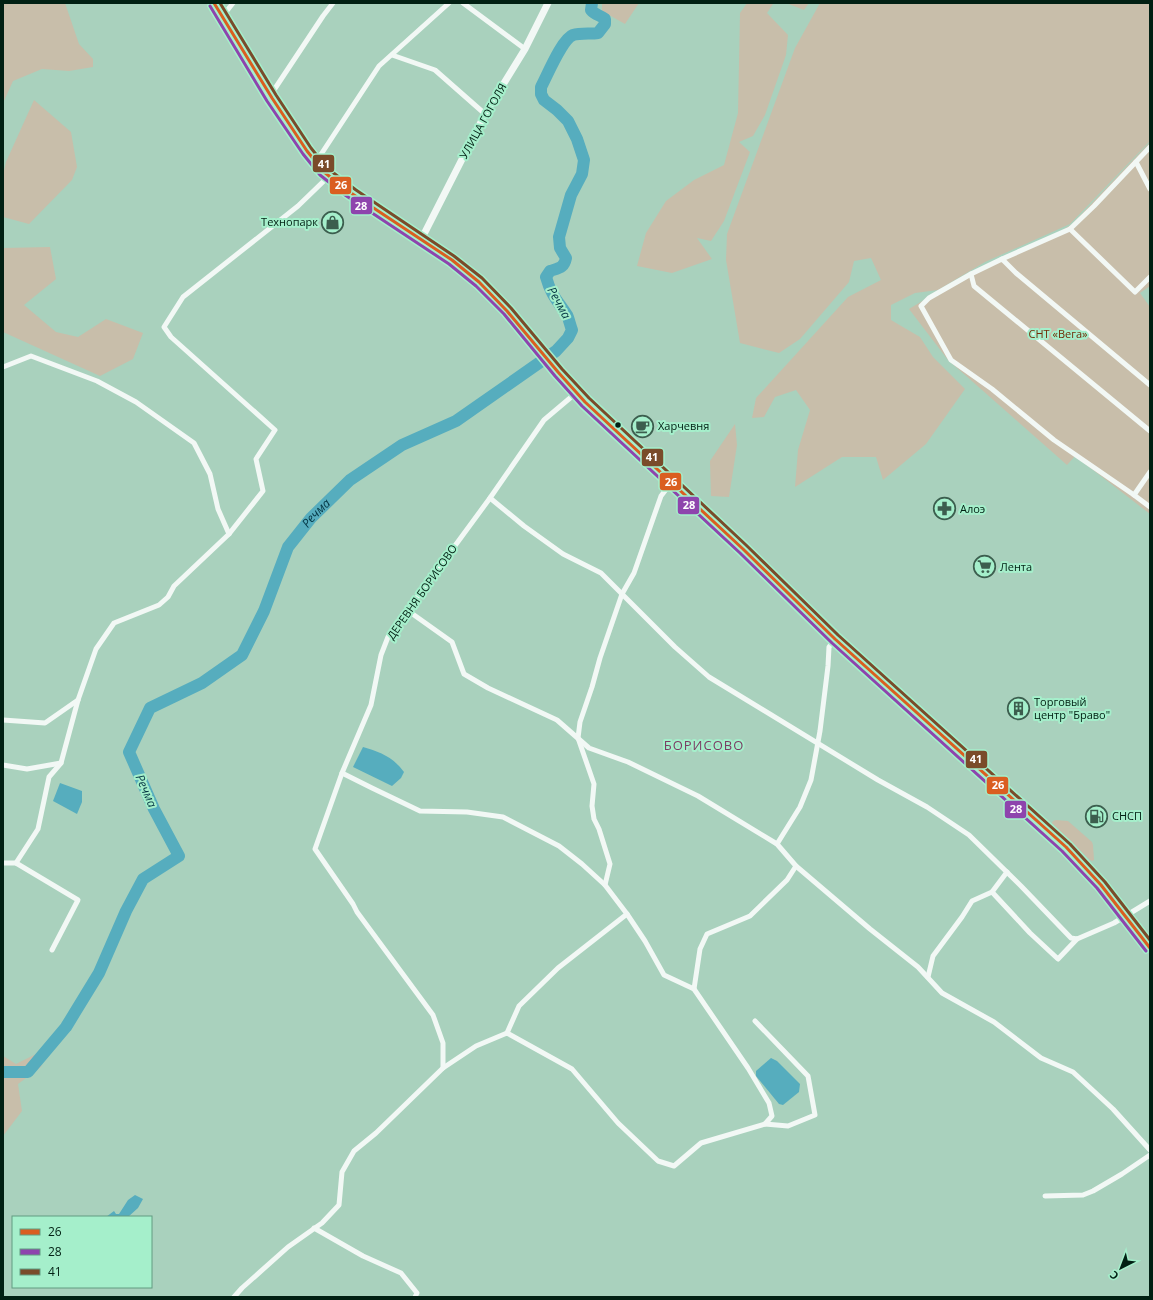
<svg xmlns="http://www.w3.org/2000/svg" width="1153" height="1300" font-family="'Open Sans',sans-serif">
<style>
.green{fill:#c8beaa}
.water{fill:#56adbe}
.lines{fill:none;stroke-linecap:round;stroke-linejoin:round}
.river{stroke:#56adbe;stroke-width:12}
.street{stroke:#f2f8f5;stroke-width:5}
.secondary{stroke:#f2f8f5;stroke-width:7}
.primary{stroke:#e8eef0;stroke-width:8}
.bus-1-casing{stroke:#a5efcb;stroke-width:6}
.bus-2-casing{stroke:#a5efcb;stroke-width:6}
.bus-3-casing{stroke:#a5efcb;stroke-width:6}
.bus-1{stroke:#da5e20;stroke-width:3}
.bus-2{stroke:#8e44ad;stroke-width:3}
.bus-3{stroke:#7a4b2a;stroke-width:3}
.bus-dot{fill:#012013;stroke:#a5efcb;stroke-width:1.5}
.labels{text-anchor:middle;stroke-width:4;stroke-linejoin:round;paint-order:stroke}
.street-label{font-size:11px;fill:#012013;stroke:#a5efcb}
.poi-label{font-size:11px;fill:#012013;stroke:#a5efcb;text-anchor:start}
.park-label{font-size:11px;fill:#712b06;stroke:#a5efcb}
.water-label{font-size:12px;font-style:italic;fill:#043543;stroke:#a5efcb}
.quarter-label{font-size:13px;letter-spacing:1px;fill:#7b3d64;stroke:#a5efcb}
.line-badge{stroke:#a5efcb;stroke-width:1.5}
.badge-label{font-size:11px;text-anchor:middle;font-weight:bold;fill:#fff}
</style>
<rect width="100%" height="100%" fill="#a9d1bd"/>
<!-- green -->
<g class="green">
<polygon points="3,3 65,3 79,44 93,59 93,67 69,71 42,69 13,81 3,103"/>
<polygon points="602,3 639,3 625,24 602,11"/>
<polygon points="747,3 776,3 773,4 767,13 788,35 786,55 765,115 753,136 739,142 750,152 724,221 711,241 697,238 712,259 672,273 637,266 646,233 666,201 694,180 724,165 738,113 740,13"/>
<polygon points="786,3 809,3 804,10"/>
<polygon points="820,3 1150,3 1150,141 1070,224 985,262 938,290 915,293 891,305 891,320 920,337 933,357 965,389 926,444 883,480 876,457 842,457 795,487 798,450 810,410 796,390 775,397 764,417 752,418 756,398 848,297 881,280 871,258 854,261 849,282 800,339 779,353 740,343 726,260 727,234 795,48"/>
<polygon points="34,100 71,132 77,167 72,180 29,224 3,217 3,175 6,162"/>
<polygon points="1150,142 1150,286 1140,293 1150,307 1150,514 1075,456 1067,465 948,360 909,309 967,274 1061,231 1072,224"/>
<polygon points="50,247 56,279 24,305 56,332 78,337 106,319 143,333 133,359 100,376 3,332 3,248"/>
<polygon points="735,424 737,445 729,497 711,496 710,461"/>
<polygon points="1056,820 1068,821 1092,842 1093,845 1094,860 1092,861 1090,860 1052,823 1053,821"/>
<polygon points="48,1048 41,1067 18,1084 22,1111 3,1136 3,1056 16,1064"/>
</g>
<!-- water -->
<g class="water">
<path d="M363,747c17,5 30,10 41,25l-3,6 -9,8 -39,-19z"/>
<polygon points="60,783 82,791 82,802 77,814 53,801"/>
<polygon points="771,1058 777,1061 800,1084 799,1092 783,1105 779,1104 756,1076 756,1071"/>
<polygon points="135,1195 143,1199 138,1208 128,1217 106,1217 114,1211 116,1214 119,1214 128,1200"/>
</g>
<g class="lines">
<!-- river -->
<path class="river" id="s1" d="M3,1072h25l38,-45 33,-54 27,-62 17,-32 36,-23 -25,-47 -25,-57 21,-44 52,-25 40,-28 22,-44 24,-64 23,-29 39,-38 52,-35 54,-24 100,-70 12,-13 4,-8c-2,-5 -3,-11 -5,-15 -10,-15 -16,-20 -21,-38l4,-6c9,-3 14,-3 16,-13l-6,-10 -1,-11 12,-42 11,-21 2,-14 -7,-21 -9,-18 -11,-11 -13,-10 -3,-6v-7c6,-11 21,-48 32,-52 7,-2 18,-1 25,-2l7,-9v-5c-5,-4 -10,-4 -14,-9l1,-7"/>
<!-- street -->
<g class="street">
<polyline points="463,3 525,49"/>
<polyline points="222,17 233,3"/>
<polyline points="392,55 435,70 485,114"/>
<polyline points="270,96 323,16 333,3"/>
<polyline points="316,162 379,66 449,3"/>
<polyline points="1136,162 1150,189"/>
<polyline points="1070,229 1135,292 1150,277"/>
<polyline points="1002,259 1070,229 1094,206 1150,147"/>
<polyline points="971,274 929,298 921,306 951,360 992,389 1054,440 1134,495 1150,507"/>
<polyline points="3,367 31,356 97,381 136,402 194,443 210,474 218,509 229,534"/>
<polyline points="1150,385 1016,273 1002,259 971,274 974,286 1150,431"/>
<polyline points="1134,495 1150,472"/>
<polyline points="490,498 524,526 563,554 601,573 675,647 709,677 878,780 927,807 969,835 1021,886 1071,938 1077,939 1114,923 1150,901"/>
<polyline points="407,610 452,642 464,674 488,688 557,720 589,748 628,762 698,796 777,844 796,866 870,929 918,967 942,993 994,1022 1041,1058 1073,1072 1113,1109 1150,1150"/>
<polyline points="3,720 45,723 78,700"/>
<polyline points="3,765 27,769 61,763"/>
<polyline points="342,773 372,788 420,811 467,812 503,817 559,846 582,864 605,885 627,914 645,941 664,975 694,989 748,1068 769,1103 772,1116 765,1124 701,1143 674,1166 658,1161 618,1123 572,1069 507,1033 476,1046 443,1068"/>
<polyline points="777,844 800,807 811,780 820,731 828,666 829,647 835,639"/>
<polyline points="3,863 16,863 78,900 52,950"/>
<polyline points="16,863 38,829 49,777 61,763 78,700 96,649 114,623 159,605 168,597 174,586 229,534 263,491 256,459 275,430 171,337 164,327 183,297 298,206 329,176"/>
<polyline points="605,885 610,864 599,829 594,819 592,806 594,784 578,738 580,722 592,687 600,658 622,594 634,573 661,496 671,483"/>
<polyline points="992,892 1030,933 1058,959 1077,939"/>
<polyline points="928,977 933,956 962,917 972,901 992,892 1007,872"/>
<polyline points="694,989 700,949 707,934 750,916 787,880 796,866"/>
<polyline points="755,1021 808,1076 815,1115 788,1126 765,1124"/>
<polyline points="507,1033 519,1006 558,968 627,914"/>
<polyline points="1045,1196 1083,1195 1093,1191 1122,1174 1150,1155"/>
<polyline points="314,1228 363,1256 401,1273 417,1293 415,1297"/>
<polyline points="234,1297 242,1288 288,1247 322,1223 339,1205 342,1172 354,1151 376,1133 443,1068 443,1043 433,1015 357,912 353,904 315,849 342,773 371,705 381,655 388,637 490,498 544,420 576,393"/>
</g>
<!-- secondary -->
<polyline class="secondary" points="421,240 485,114 525,49 548,3"/>
<!-- primary -->
<path class="primary" d="M214,3c25,43 50,85 78,126 10,14 20,31 32,43 12,11 26,20 39,29 39,27 81,50 116,81 40,37 69,82 106,120l158,147 92,90 231,208 35,38 49,63"/>
<defs>
<polyline id="bus-1" points="214,3 272,98 307,151 324,172 348,191 452,260 479,282 507,311 558,372 585,402 743,549 835,639 1066,847 1101,885 1150,948"/>
<polyline id="bus-2" points="210,6 267,101 303,154 320,175 345,195 449,264 476,286 504,314 555,376 582,406 740,553 832,643 1062,851 1097,888 1146,951"/>
<polyline id="bus-3" points="220,3 276,95 311,148 327,168 356,190 454,256 482,278 511,308 562,369 589,398 746,545 838,635 1070,844 1105,882 1150,940"/>
</defs>
<!-- bus-1 casing -->
<use href="#bus-1" class="bus-1-casing"/>
<!-- bus-2 casing -->
<use href="#bus-2" class="bus-2-casing"/>
<!-- bus-3 casing -->
<use href="#bus-3" class="bus-3-casing"/>
<!-- bus-1 -->
<use href="#bus-1" class="bus-1"/>
<!-- bus-2 -->
<use href="#bus-2" class="bus-2"/>
<!-- bus-3 -->
<use href="#bus-3" class="bus-3"/>
</g>
<!-- icons -->
<defs>
<symbol id="shop-ring" viewBox="-11 -11 22 22"><circle r="9.5" fill="#a5efcb" stroke="#3c5e4e" stroke-width="1.5"/><path d="M-5-2.5h2.3a2.7 3.5 0 0 1 5.4 0H5L5.5 6h-11ZM-1.5-2.5h3a1.5 2.3 0 0 0-3 0Z" fill="#3c5e4e"/></symbol>
<symbol id="cafe-ring" viewBox="-11 -11 22 22"><circle r="9.5" fill="#a5efcb" stroke="#3c5e4e" stroke-width="1.5"/><path d="M-5.5-4.5H6V0H3Q3 3.5 0 3.5H-2.5Q-5.5 3.5-5.5 0ZM3-3.2v2h1.7v-2ZM-6 4.5H4V6H-6Z" fill="#3c5e4e"/></symbol>
<symbol id="pharmacy-ring" viewBox="-11 -11 22 22"><circle r="9.5" fill="#a5efcb" stroke="#3c5e4e" stroke-width="1.5"/><path d="M-2-6h4v4h4v4h-4v4h-4v-4h-4v-4h4Z" fill="#3c5e4e"/></symbol>
<symbol id="supermarket-ring" viewBox="-11 -11 22 22"><circle r="9.5" fill="#a5efcb" stroke="#3c5e4e" stroke-width="1.5"/><path d="M-6-5.5h2.5l.6 2H6L4.5 2H-2.5L-4.4-4H-6ZM-1.5 3.2a1.3 1.3 0 1 0 .1 0ZM3 3.2a1.3 1.3 0 1 0 .1 0Z" fill="#3c5e4e"/></symbol>
<symbol id="building-ring" viewBox="-11 -11 22 22"><circle r="9.5" fill="#a5efcb" stroke="#3c5e4e" stroke-width="1.5"/><path d="M-4-6H4V6H1V3H-1V6H-4ZM-2.5-4.3h1.7v1.8h-1.7ZM.8-4.3h1.7v1.8H.8ZM-2.5-1h1.7V.8h-1.7ZM.8-1h1.7V.8H.8Z" fill="#3c5e4e"/></symbol>
<symbol id="fuel-ring" viewBox="-11 -11 22 22"><circle r="9.5" fill="#a5efcb" stroke="#3c5e4e" stroke-width="1.5"/><path d="M-5.5-6h7V0h2V4h1.3V-2.5L3-4.5l.8-.8L6-3V5H2.5V1h-1V6h-7ZM-4.2-4.7v3.2H.2V-4.7Z" fill="#3c5e4e"/></symbol>
</defs>
<g fill-rule="evenodd">
<use href="#shop-ring" x="320" y="210" width="25" height="25"/>
<use href="#cafe-ring" x="630" y="414" width="25" height="25"/>
<use href="#pharmacy-ring" x="932" y="496" width="25" height="25"/>
<use href="#supermarket-ring" x="972" y="554" width="25" height="25"/>
<use href="#building-ring" x="1006" y="696" width="25" height="25"/>
<use href="#fuel-ring" x="1084" y="804" width="25" height="25"/>
</g>
<!-- markers -->
<circle class="bus-dot" cx="618" cy="425" r="3.5"/>
<g class="labels">
<!-- street labels -->
<g class="street-label">
<text transform="translate(483 121) rotate(-61)" y="4">УЛИЦА ГОГОЛЯ</text>
<text transform="translate(422 592) rotate(-55)" y="4">ДЕРЕВНЯ БОРИСОВО</text>
</g>
<!-- poi labels -->
<g class="poi-label">
<text x="318" y="226" text-anchor="end">Технопарк</text>
<text x="658" y="430">Харчевня</text>
<text x="960" y="513">Алоэ</text>
<text x="1000" y="571">Лента</text>
<text x="1034" y="706">Торговый<tspan x="1034" dy="13">центр "Браво"</tspan></text>
<text x="1112" y="820">СНСП</text>
</g>
<!-- park labels -->
<g class="park-label">
<text x="1058" y="338">СНТ «Вега»</text>
</g>
<!-- water labels -->
<g class="water-label">
<text transform="translate(559 303) rotate(61)" y="4">Речма</text>
<text dy="4" stroke="none"><textPath href="#s1" startOffset="726">Речма</textPath></text>
<text transform="translate(146 791) rotate(66)" y="4">Речма</text>
</g>
<!-- quarter labels -->
<g class="quarter-label">
<text x="704" y="750">БОРИСОВО</text>
</g>
</g>
<g class="line-badge">
<rect x="312" y="154" width="23" height="19" rx="4" fill="#7a4b2a"/>
<rect x="329" y="176" width="23" height="19" rx="4" fill="#da5e20"/>
<rect x="350" y="196" width="23" height="19" rx="4" fill="#8e44ad"/>
<rect x="641" y="448" width="23" height="19" rx="4" fill="#7a4b2a"/>
<rect x="659" y="472" width="23" height="19" rx="4" fill="#da5e20"/>
<rect x="677" y="496" width="23" height="19" rx="4" fill="#8e44ad"/>
<rect x="965" y="750" width="23" height="19" rx="4" fill="#7a4b2a"/>
<rect x="986" y="776" width="23" height="19" rx="4" fill="#da5e20"/>
<rect x="1004" y="800" width="23" height="19" rx="4" fill="#8e44ad"/>
</g>
<g class="badge-label">
<text x="324" y="168">41</text>
<text x="341" y="189">26</text>
<text x="361" y="210">28</text>
<text x="652" y="461">41</text>
<text x="671" y="486">26</text>
<text x="689" y="509">28</text>
<text x="976" y="763">41</text>
<text x="998" y="789">26</text>
<text x="1016" y="813">28</text>
</g>
<!-- border -->
<rect width="1153" height="1300" fill="none" stroke="#012013" stroke-width="8"/>
<!-- legend -->
<rect x="12" y="1216" width="140" height="72" fill="#a5efcb" stroke="#639c81"/>
<rect x="20" y="1229" width="20" height="6" fill="#da5e20" stroke="#639c81"/>
<text x="48" y="1236" font-size="12" fill="#012013">26</text>
<rect x="20" y="1249" width="20" height="6" fill="#8e44ad" stroke="#639c81"/>
<text x="48" y="1256" font-size="12" fill="#012013">28</text>
<rect x="20" y="1269" width="20" height="6" fill="#7a4b2a" stroke="#639c81"/>
<text x="48" y="1276" font-size="12" fill="#012013">41</text>
<!-- north arrow -->
<g transform="translate(1121 1268) rotate(222)" stroke="#a5efcb" stroke-width="3" paint-order="stroke">
<path d="M0-3L7 15L0 10L-7 15Z" fill="#012013"/>
<text y="-6" font-size="11" font-weight="bold" text-anchor="middle" fill="#012013">С</text>
</g>
</svg>
